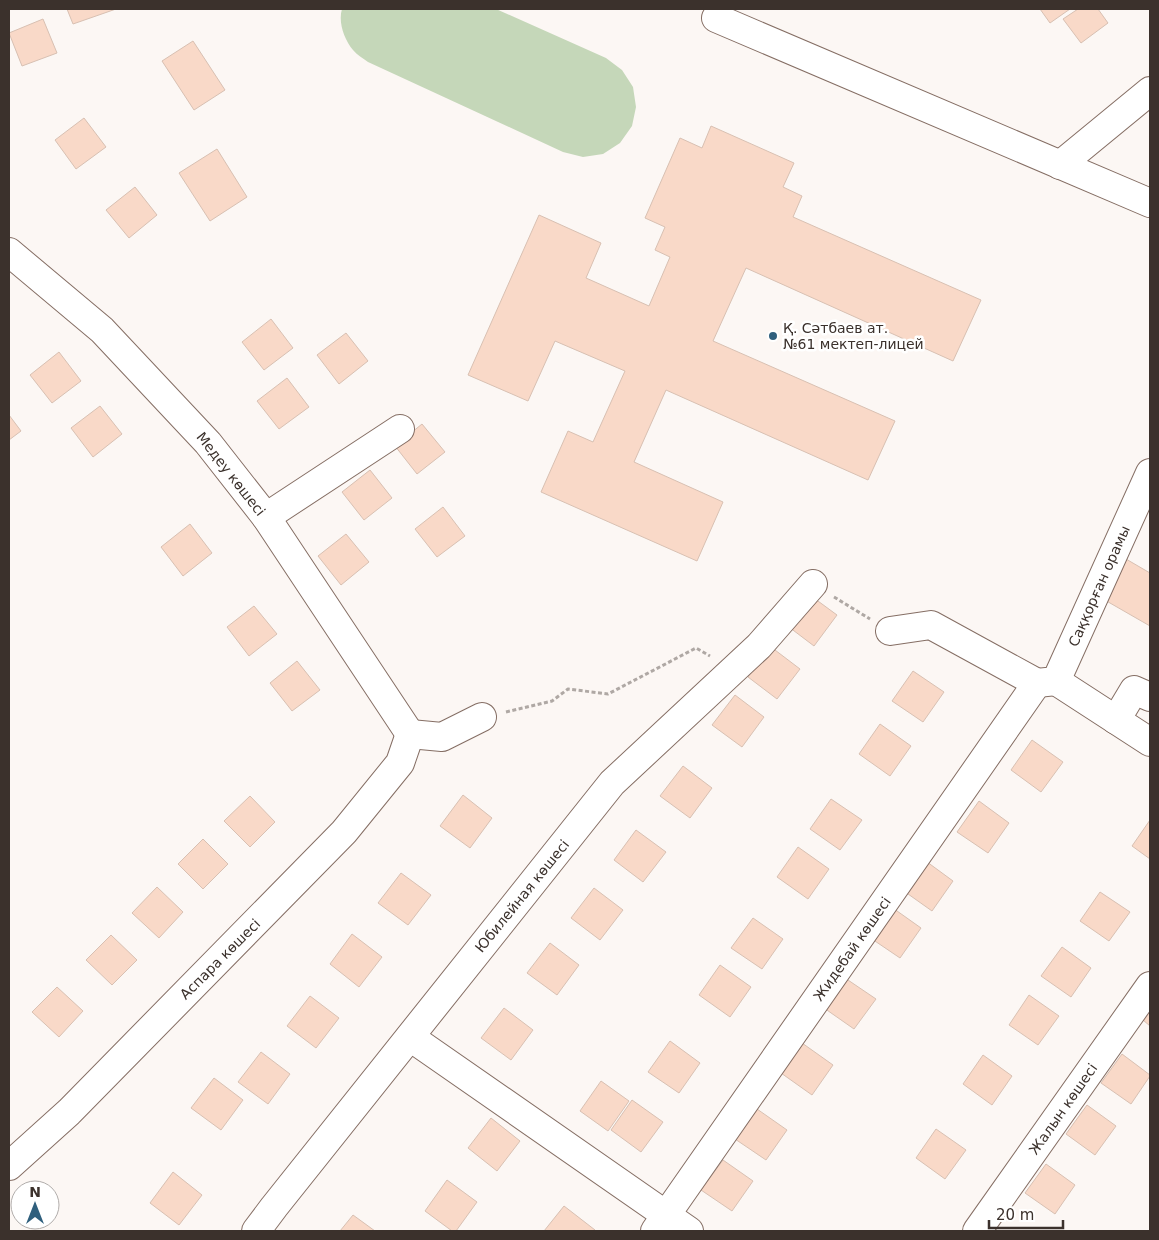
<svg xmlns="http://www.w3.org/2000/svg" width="1159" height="1240" font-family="'DejaVu Sans',sans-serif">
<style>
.green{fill:#c5d7b9}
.building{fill:#f9d9c8;stroke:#d8c0b2}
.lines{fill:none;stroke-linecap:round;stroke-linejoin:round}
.minor-casing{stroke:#856e64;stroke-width:30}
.path{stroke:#afa8a4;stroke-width:3;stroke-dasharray:4 2.5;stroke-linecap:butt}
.minor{stroke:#fff;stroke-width:28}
.poi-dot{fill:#2f5f7d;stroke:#fff;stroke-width:2}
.labels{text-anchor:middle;stroke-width:5;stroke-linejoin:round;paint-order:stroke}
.poi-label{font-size:14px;fill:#3b312c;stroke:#fff;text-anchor:start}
.street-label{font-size:14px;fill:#3b312c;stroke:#fff}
</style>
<rect width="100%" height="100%" fill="#fcf7f4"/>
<!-- green -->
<path class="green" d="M342,9h154l110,49 16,12 11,17 3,20 -4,19 -12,17 -17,11 -20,3 -20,-5 -195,-90c-5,-4 -11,-7 -15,-12 -9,-11 -15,-28 -11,-41z"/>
<!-- building -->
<g class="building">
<polygon points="67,9 116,9 73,24"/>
<polygon points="1040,9 1070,9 1050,23"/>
<polygon points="1078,9 1098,9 1108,23 1081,43 1063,19"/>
<polygon points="43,19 57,53 22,66 9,33"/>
<polygon points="193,41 225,90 194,110 162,61"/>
<polygon points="84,118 106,147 76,169 55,140"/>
<polygon points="711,126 794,163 783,187 802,196 793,217 981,300 953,361 746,268 713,341 895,421 868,480 666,390 634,462 723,502 697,561 541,492 568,431 593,442 625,371 555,341 528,401 468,375 539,215 601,243 586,278 649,306 670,257 655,250 665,227 645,218 680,138 702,148"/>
<polygon points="217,149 247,197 210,221 179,173"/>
<polygon points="135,187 157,215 129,238 106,210"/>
<polygon points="271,319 293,348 264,370 242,342"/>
<polygon points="346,333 368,361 339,384 317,355"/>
<polygon points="59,352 81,381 52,403 30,375"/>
<polygon points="287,378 309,407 279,429 257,401"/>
<polygon points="100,406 122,434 93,457 71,428"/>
<polygon points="9,415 21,431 9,440"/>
<polygon points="422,424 445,452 417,474 395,446"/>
<polygon points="370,470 392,498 364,520 342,492"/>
<polygon points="443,507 465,536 437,557 415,529"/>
<polygon points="190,524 212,553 183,576 161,547"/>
<polygon points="346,534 369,562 341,585 318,556"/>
<polygon points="1126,559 1150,573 1150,626 1103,599"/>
<polygon points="807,593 837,615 814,646 785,624"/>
<polygon points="254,606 277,634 249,656 227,627"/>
<polygon points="771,647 800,669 777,699 748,677"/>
<polygon points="297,661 320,690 292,711 270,683"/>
<polygon points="913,671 944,692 923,722 892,701"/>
<polygon points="735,695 764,717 742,747 712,725"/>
<polygon points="880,724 911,746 890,776 859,754"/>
<polygon points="1032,740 1063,762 1041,792 1011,770"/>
<polygon points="683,766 712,788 690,818 660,796"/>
<polygon points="463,795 492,818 470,848 440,826"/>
<polygon points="250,796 275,822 250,847 224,821"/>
<polygon points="831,799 862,820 840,850 810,829"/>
<polygon points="979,801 1009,823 988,853 957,832"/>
<polygon points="1150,820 1150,859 1132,846"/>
<polygon points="636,830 666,852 643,882 614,860"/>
<polygon points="203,839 228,864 203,889 178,864"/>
<polygon points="798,847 829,869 808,899 777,877"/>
<polygon points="923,859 953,881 932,911 901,889"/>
<polygon points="401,873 431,895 408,925 378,903"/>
<polygon points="157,887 183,912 159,938 132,913"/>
<polygon points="594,888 623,910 600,940 571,918"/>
<polygon points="1100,892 1130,912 1109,941 1080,921"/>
<polygon points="890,906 921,928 900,958 869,937"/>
<polygon points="753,918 783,939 762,969 731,948"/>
<polygon points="352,934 382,957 359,987 330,964"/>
<polygon points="111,935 137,960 112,985 86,960"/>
<polygon points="550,943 579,965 557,995 527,973"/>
<polygon points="1062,947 1091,968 1071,997 1041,976"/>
<polygon points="720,965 751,987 730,1017 699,995"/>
<polygon points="845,978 876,999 854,1029 824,1008"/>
<polygon points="57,987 83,1011 59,1037 32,1012"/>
<polygon points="1029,995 1059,1016 1038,1045 1009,1025"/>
<polygon points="310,996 339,1018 316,1048 287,1026"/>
<polygon points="504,1008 533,1030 511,1060 481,1038"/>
<polygon points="1150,1009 1150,1026 1143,1020"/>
<polygon points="670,1041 700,1063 679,1093 648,1072"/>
<polygon points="802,1043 833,1065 812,1095 781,1073"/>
<polygon points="261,1052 290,1074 268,1104 238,1082"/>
<polygon points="1122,1054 1150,1075 1150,1076 1131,1104 1101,1083"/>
<polygon points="983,1055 1012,1076 992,1105 963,1084"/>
<polygon points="214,1078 243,1100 221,1130 191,1108"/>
<polygon points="601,1081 629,1101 608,1131 580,1111"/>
<polygon points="632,1100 663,1122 641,1152 611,1130"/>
<polygon points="1087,1105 1116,1126 1095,1155 1066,1134"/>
<polygon points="757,1109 787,1130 766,1160 735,1139"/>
<polygon points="491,1118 520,1141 497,1171 468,1148"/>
<polygon points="936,1129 966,1150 945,1179 916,1158"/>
<polygon points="723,1160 753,1181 732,1211 701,1190"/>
<polygon points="1046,1164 1075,1185 1055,1214 1025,1193"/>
<polygon points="173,1172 202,1195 179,1225 150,1203"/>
<polygon points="447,1180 477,1202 456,1231 452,1231 425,1211"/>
<polygon points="564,1206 595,1230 593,1231 544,1231"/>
<polygon points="353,1215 375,1231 340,1231"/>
</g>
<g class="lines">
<defs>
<g id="minor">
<polyline points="716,18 1150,203"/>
<polyline points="1060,165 1150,91"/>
<polyline points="9,252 102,330 208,443 266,517 410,734"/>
<polyline points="266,517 400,429"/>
<polyline points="890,631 931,625 1037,683"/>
<polyline points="1056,681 1150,742"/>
<polyline points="1037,683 1056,681 1150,473"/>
<polyline points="1116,720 1134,690 1150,697"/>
<polyline points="410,734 442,737 482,717"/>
<polyline points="410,1037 689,1231"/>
<polyline points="9,1166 69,1112 344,832 400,763 410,734"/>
<polyline points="256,1231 274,1207 612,783 759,646 813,584"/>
<polyline points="655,1231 1037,683"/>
<polyline points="977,1231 1150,986"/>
</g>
</defs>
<!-- minor casing -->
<use href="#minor" class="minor-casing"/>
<!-- path -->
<g class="path">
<polyline points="834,597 870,619"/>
<polyline points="506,712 552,701 568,689 608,694 696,648 710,656"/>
</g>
<!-- minor -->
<use href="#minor" class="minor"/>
</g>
<!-- markers -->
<circle class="poi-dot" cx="773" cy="336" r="5"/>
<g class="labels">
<!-- poi labels -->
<g class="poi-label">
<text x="783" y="333">Қ. Сәтбаев ат.<tspan x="783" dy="16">№61 мектеп-лицей</tspan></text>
</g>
<!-- street labels -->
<g class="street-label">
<text transform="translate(231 474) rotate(52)" y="5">Медеу көшесі</text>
<text transform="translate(1099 586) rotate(-66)" y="5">Саққорған орамы</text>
<text transform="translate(522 896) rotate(-51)" y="5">Юбилейная көшесі</text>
<text transform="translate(852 949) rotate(-55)" y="5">Жидебай көшесі</text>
<text transform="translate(220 959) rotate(-45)" y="5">Аспара көшесі</text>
<text transform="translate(1063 1109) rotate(-55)" y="5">Жалын көшесі</text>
</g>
</g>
<!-- border -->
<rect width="1159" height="1240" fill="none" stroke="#3b312c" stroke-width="20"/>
<!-- north arrow -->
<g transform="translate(35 1205)"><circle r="24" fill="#ffffff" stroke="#b1adab"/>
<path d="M0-4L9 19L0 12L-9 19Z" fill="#2f5f7d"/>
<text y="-8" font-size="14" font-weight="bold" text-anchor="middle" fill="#3b312c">N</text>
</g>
<!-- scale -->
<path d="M989 1220v8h74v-8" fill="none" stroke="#3b312c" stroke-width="2.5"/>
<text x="996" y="1220" font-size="15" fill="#3b312c" stroke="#ffffff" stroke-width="4" paint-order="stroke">20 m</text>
</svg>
